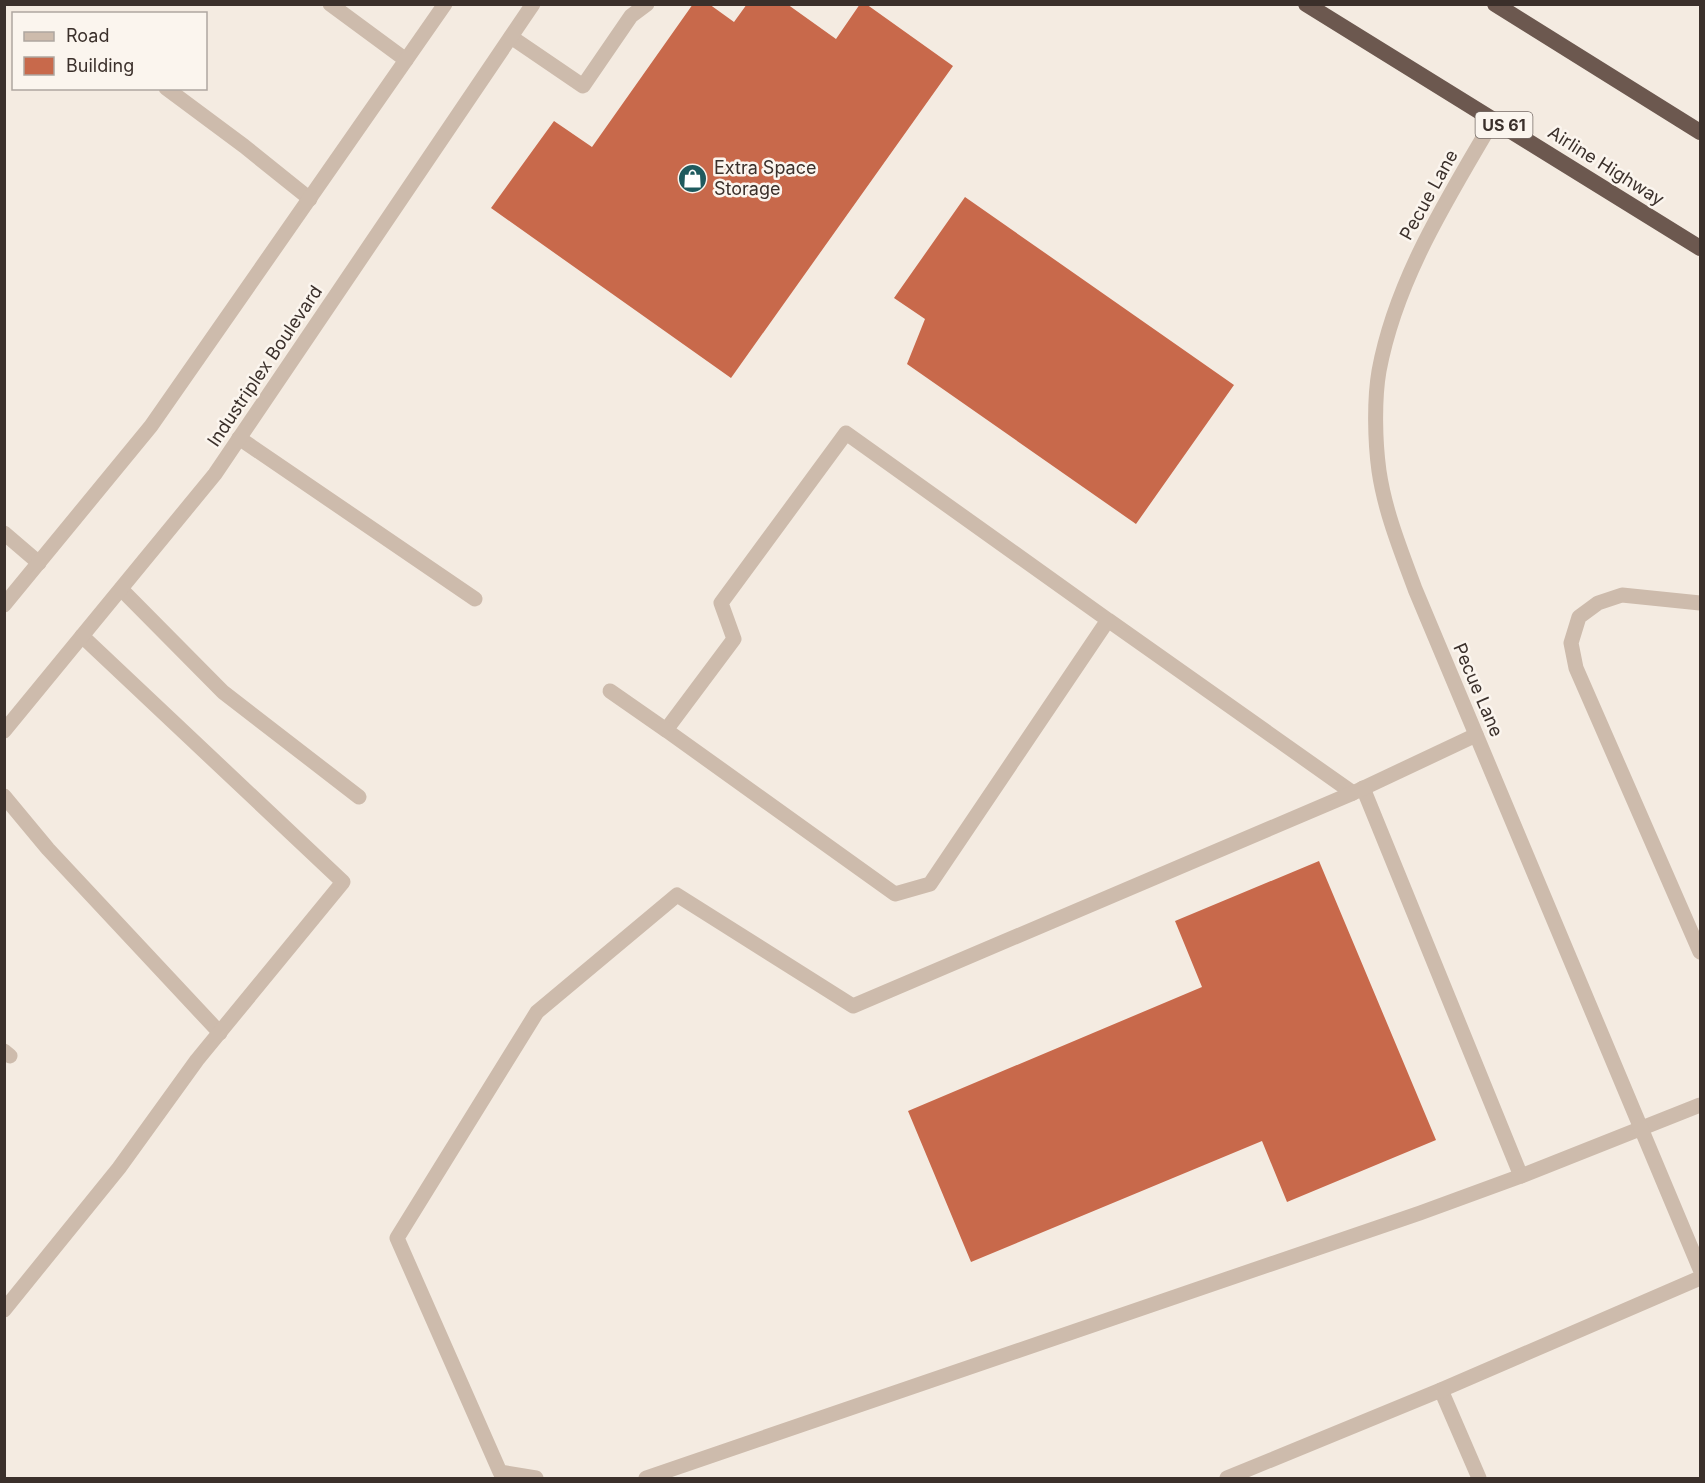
<svg xmlns="http://www.w3.org/2000/svg" width="1705" height="1483" font-family="Inter,sans-serif">
<style>
.building{fill:#c8694b}
.lines{fill:none;stroke-linecap:round;stroke-linejoin:round}
.service{stroke:#cdbbac;stroke-width:15}
.minor{stroke:#cdbbac;stroke-width:15}
.tertiary{stroke:#cdbbac;stroke-width:15}
.trunk{stroke:#6c584f;stroke-width:16}
.labels{text-anchor:middle;stroke-width:5;stroke-linejoin:round;paint-order:stroke}
.shield{fill:#fbf5ee;stroke:#756b66;stroke-width:1.5}
.shield-label{font-size:16px;font-weight:bold;fill:#3b302b}
.street-label{font-size:18px;fill:#3b302b;stroke:#fbf5ee}
.poi-label{font-size:18px;fill:#3b302b;stroke:#fbf5ee;text-anchor:start}
</style>
<rect width="100%" height="100%" fill="#f4ebe1"/>
<!-- building -->
<g class="building">
<polygon points="693,4 709,4 734,22 747,4 787,4 836,39 860,4 866,4 953,66 731,378 491,208 554,121 592,147"/>
<polygon points="965,197 1234,385 1136,524 907,364 925,319 894,298"/>
<polygon points="1319,861 1436,1140 1287,1202 1262,1141 971,1262 908,1111 1202,987 1175,921"/>
</g>
<g class="lines">
<!-- service -->
<g class="service">
<polyline points="330,4 406,60"/>
<polyline points="511,37 583,86 631,16 647,4"/>
<polyline points="166,88 244,146 310,199"/>
<polyline points="239,438 475,599"/>
<polyline points="4,533 39,563"/>
<polyline points="121,589 223,692 359,797"/>
<polyline points="1700,603 1622,595 1598,603 1579,617 1571,643 1576,668 1700,952"/>
<polyline points="1108,620 846,433 721,603 734,639 666,730 895,894 930,884 1108,620 1353,793"/>
<polyline points="610,691 666,730"/>
<polyline points="1363,788 1521,1176"/>
<polyline points="4,796 48,849 220,1033"/>
<polyline points="4,1051 10,1056"/>
<polyline points="4,1310 119,1168 197,1060 343,882 82,636"/>
<polyline points="536,1478 500,1472 397,1238 537,1012 677,895 853,1006 1353,793 1476,735"/>
<polyline points="646,1478 1420,1213 1521,1176 1700,1105"/>
</g>
<!-- minor -->
<g class="minor">
<path d="M1494,119c-46,79 -98,160 -115,252 -5,29 -4,71 0,100 6,41 22,80 36,118l285,680"/>
<polyline points="1441,1390 1479,1478"/>
<polyline points="1227,1478 1441,1390 1700,1278"/>
</g>
<!-- tertiary -->
<g class="tertiary">
<polyline points="4,605 151,426 445,4"/>
<polyline points="4,731 215,474 533,4"/>
</g>
<!-- trunk -->
<g class="trunk">
<polyline points="1306,4 1700,248"/>
<polyline points="1495,4 1700,132"/>
</g>
</g>
<!-- icons -->
<defs>
<symbol id="shop-disc" viewBox="-11 -11 22 22"><circle r="9.5" fill="#1f5a5e" stroke="#fbf5ee"/><path d="M-5-2.5h2.3a2.7 3.5 0 0 1 5.4 0H5L5.5 6h-11ZM-1.5-2.5h3a1.5 2.3 0 0 0-3 0Z" fill="#fff"/></symbol>
</defs>
<g fill-rule="evenodd">
<use href="#shop-disc" x="676" y="162" width="33" height="33"/>
</g>
<g class="labels">
<!-- shield labels -->
<rect class="shield" x="1475.5" y="112" width="57" height="26" rx="4.5"/>
<g class="shield-label">
<text x="1504" y="131">US 61</text>
</g>
<!-- street labels -->
<g class="street-label">
<text transform="translate(1606 166) rotate(32)" y="6">Airline Highway</text>
<text transform="translate(1429 195) rotate(-61)" y="6">Pecue Lane</text>
<text transform="translate(265 366) rotate(-56)" y="6">Industriplex Boulevard</text>
<text transform="translate(1478 690) rotate(67)" y="6">Pecue Lane</text>
</g>
<!-- poi labels -->
<g class="poi-label">
<text x="714" y="174">Extra Space<tspan x="714" dy="21">Storage</tspan></text>
</g>
</g>
<!-- border -->
<rect width="1705" height="1483" fill="none" stroke="#3b302b" stroke-width="12"/>
<!-- legend -->
<rect x="12" y="12" width="195" height="78" fill="#fbf5ee" stroke="#aea6a0" stroke-width="1.5"/>
<rect x="24" y="32" width="30" height="9" fill="#cdbbac" stroke="#aea6a0" stroke-width="1.5"/>
<text x="66" y="42" font-size="18" fill="#3b302b">Road</text>
<rect x="24" y="57" width="30" height="18" fill="#c8694b" stroke="#aea6a0" stroke-width="1.5"/>
<text x="66" y="72" font-size="18" fill="#3b302b">Building</text>
</svg>
